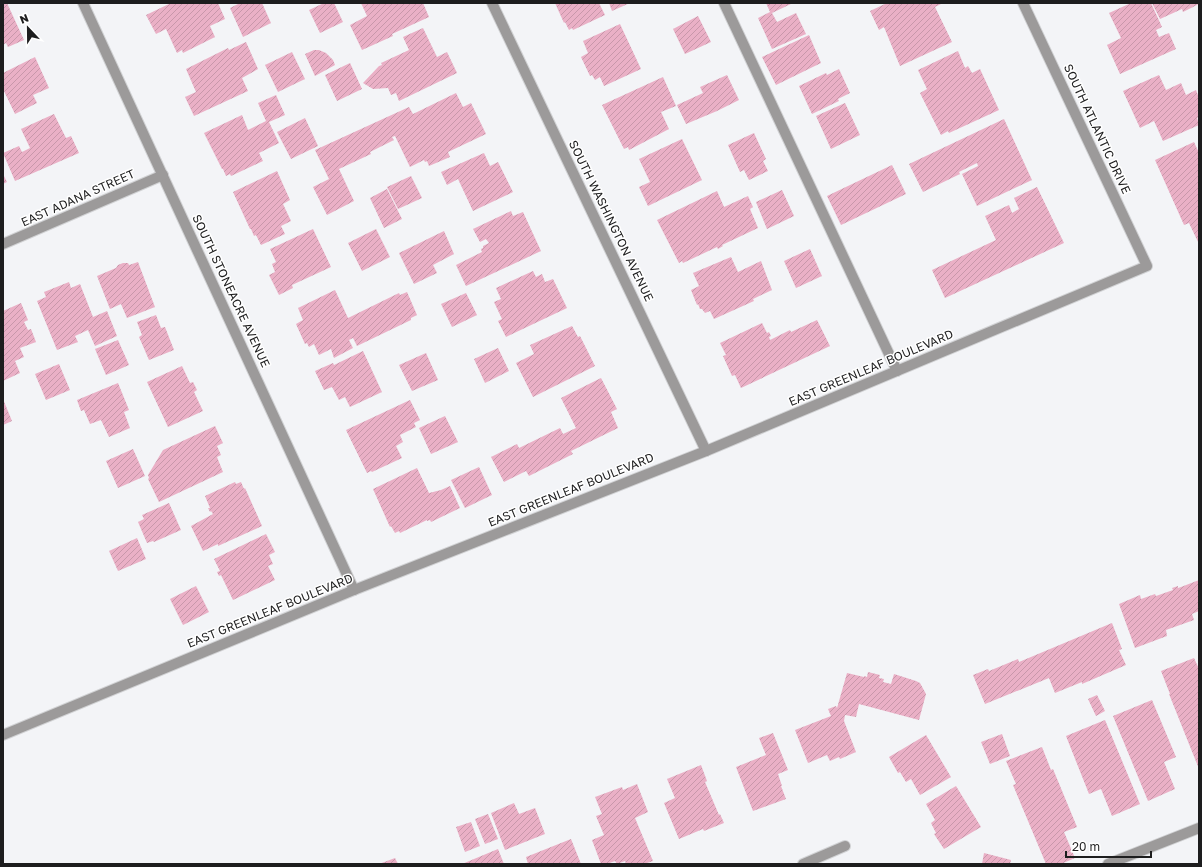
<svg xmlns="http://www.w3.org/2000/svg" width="1202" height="867" font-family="'Golos Text',sans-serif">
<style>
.building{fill:url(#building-hatch)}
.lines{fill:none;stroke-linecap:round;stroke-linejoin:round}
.minor-casing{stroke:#d1d2d4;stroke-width:12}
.minor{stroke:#9c9a9a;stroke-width:10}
.labels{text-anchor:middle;stroke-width:3;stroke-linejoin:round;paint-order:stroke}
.street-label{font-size:12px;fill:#1d1d1e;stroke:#fff}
</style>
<defs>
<pattern id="building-hatch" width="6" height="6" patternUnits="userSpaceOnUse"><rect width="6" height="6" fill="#eab0c6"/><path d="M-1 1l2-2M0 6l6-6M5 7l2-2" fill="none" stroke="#c897aa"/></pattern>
</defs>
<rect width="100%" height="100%" fill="#f3f4f7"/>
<!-- building -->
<g class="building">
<polygon points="3,3 7,3 24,40 8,47 6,43 3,45"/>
<polygon points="171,3 218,3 225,19 210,26 215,37 183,53 182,50 177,53 166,29 156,34 146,15"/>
<polygon points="240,3 262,3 271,23 243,37 230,8"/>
<polygon points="324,3 334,3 343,22 320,33 309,10"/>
<polygon points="361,3 423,3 429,17 392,34 393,36 362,50 350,25 367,16"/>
<polygon points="555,3 599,3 605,15 573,30 572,28 569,30 565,22 564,23"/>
<polygon points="609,3 630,3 612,11"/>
<polygon points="766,3 793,3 772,13 777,22 796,13 806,34 772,49 758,18 770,12"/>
<polygon points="887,3 943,3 935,7 952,42 900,66 884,27 879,30 870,11"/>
<polygon points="1131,3 1151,3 1162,27 1156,30 1159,37 1169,33 1176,49 1120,74 1107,45 1121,38 1109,13"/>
<polygon points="1152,3 1199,3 1199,4 1183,12 1182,9 1160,19"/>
<polygon points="698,16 711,42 685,54 673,29"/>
<polygon points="620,24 641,69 604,86 600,77 595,80 592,75 590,76 581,57 588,53 583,41"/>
<polygon points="423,28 437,57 447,52 457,73 399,101 396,93 391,95 388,88 373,89 363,83 379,66 382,65 381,63 409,50 403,37"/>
<polygon points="809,35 821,63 776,85 762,57"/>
<polygon points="246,42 258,69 242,78 248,91 194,116 185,97 196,92 186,69 228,48 229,50"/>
<polygon points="314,50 319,50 326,53 333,60 335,65 315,76 305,54"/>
<polygon points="958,51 965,68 968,66 972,73 980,69 999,110 949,133 948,131 941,135 920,93 927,89 918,70"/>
<polygon points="292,52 305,79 278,92 265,65"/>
<polygon points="35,57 49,88 33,95 37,103 15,114 3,89 3,73"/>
<polygon points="350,63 362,89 337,101 325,75"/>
<polygon points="839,69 850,93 838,99 839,101 812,114 799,86 826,73 827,75"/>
<polygon points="727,75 739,100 717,111 686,124 677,105 703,93 700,87"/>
<polygon points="1159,75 1166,90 1181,83 1186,95 1196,90 1199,98 1199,117 1197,118 1199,125 1163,141 1154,121 1140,128 1123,91"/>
<polygon points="663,77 676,106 661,112 669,129 629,150 628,147 624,149 602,105"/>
<polygon points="456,93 463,107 471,103 486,134 448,152 450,157 429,166 427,161 425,162 424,160 410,167 395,136 392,137 394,140 370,152 371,154 339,169 354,201 327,215 313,187 329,179 315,150 409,107 413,114"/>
<polygon points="276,95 285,115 269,122 279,143 259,153 263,161 231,176 230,174 226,176 223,169 222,169 204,133 242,115 248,130 266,121 258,103"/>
<polygon points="845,103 860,135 831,149 816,116"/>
<polygon points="54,114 66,138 71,136 79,153 15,181 3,153 19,146 22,152 30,148 21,129"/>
<polygon points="305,118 318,146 291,159 277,132"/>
<polygon points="1004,119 1032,180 977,206 962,174 978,166 977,163 959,172 960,174 923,192 909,164"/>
<polygon points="754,133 766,159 763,161 768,171 749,180 744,170 740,172 728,145"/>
<polygon points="682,139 702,180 648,206 639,187 650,182 639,159"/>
<polygon points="1194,142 1199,153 1199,244 1189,223 1184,225 1155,160"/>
<polygon points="484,153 490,166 498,162 513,192 473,211 458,179 447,185 441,172"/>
<polygon points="892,165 906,194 841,225 827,196"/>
<polygon points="277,171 290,200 283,204 291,221 281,226 285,234 261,245 256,235 254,236 251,229 250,229 233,192"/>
<polygon points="3,174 7,182 3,184"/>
<polygon points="411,176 422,198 398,209 387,187"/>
<polygon points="1037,187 1064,243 945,298 932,270 996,240 985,216 1009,205 1012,213 1019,209 1014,198"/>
<polygon points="387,189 402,219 384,228 370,198"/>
<polygon points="782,190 794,216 767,229 756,202"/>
<polygon points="717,191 724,207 748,196 753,207 750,209 758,228 722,245 723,246 718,249 717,247 683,263 682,261 679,263 657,220"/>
<polygon points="511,211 513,216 523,212 541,251 466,286 456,265 482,252 481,249 483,248 483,246 489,243 486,239 480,242 473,229"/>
<polygon points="313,229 331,267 292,285 293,288 279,295 269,275 275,272 272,264 276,262 270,249"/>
<polygon points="376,229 390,257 362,271 348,243"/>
<polygon points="444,231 454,254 433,265 437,273 414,284 399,253"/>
<polygon points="810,249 822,276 796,288 784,261"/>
<polygon points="731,257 738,272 761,261 772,290 753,299 754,301 714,319 710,311 705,313 702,309 700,309 698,304 697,305 691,290 699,286 693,273"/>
<polygon points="138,262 155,307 127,318 121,304 110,309 97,276 116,268 118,265 123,263 128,263 129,265"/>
<polygon points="533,271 536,277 542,274 545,282 553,279 567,308 506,337 498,321 502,319 494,302 501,299 496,288"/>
<polygon points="69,282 71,288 80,284 93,317 107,311 117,336 95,346 88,330 75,336 78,342 57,350 37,301 46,297 44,292"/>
<polygon points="335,290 348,318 399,293 400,295 407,292 417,315 411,318 411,320 357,346 353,338 349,340 353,348 334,358 331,349 319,355 314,344 309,347 307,343 305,344 296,324 303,320 298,308"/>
<polygon points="466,293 477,315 452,327 441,304"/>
<polygon points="21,303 28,320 24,322 28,330 31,329 36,342 20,348 24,357 15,361 20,373 3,381 3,311"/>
<polygon points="156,315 161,328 165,327 174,350 149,360 139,337 142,335 137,322"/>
<polygon points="817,320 830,346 741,388 735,375 732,376 723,356 726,355 720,343 762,323 767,333 769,332 771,336 769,337 770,340 790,330 791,332"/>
<polygon points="572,326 578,337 580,336 595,366 533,397 516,363 534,354 530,345"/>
<polygon points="118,340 129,365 106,375 95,349"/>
<polygon points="498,348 509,371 485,383 474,359"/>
<polygon points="363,351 382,392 350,407 345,397 339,400 332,387 324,390 315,371 333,363 334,365"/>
<polygon points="426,353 438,380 412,391 399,365"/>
<polygon points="59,364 70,390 46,400 35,374"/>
<polygon points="182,366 190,383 193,382 197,390 194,392 203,411 168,427 147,382"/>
<polygon points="601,378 617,409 611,412 618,428 571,451 573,454 529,476 526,471 504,482 491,457 517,444 519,448 560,428 563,434 576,428 561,398"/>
<polygon points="118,383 129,410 124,412 130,428 109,437 101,420 90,424 84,410 81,411 77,400"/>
<polygon points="3,399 12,421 3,425"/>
<polygon points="410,400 420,420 414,423 416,427 400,435 403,442 396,446 402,458 372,472 371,471 367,473 346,430"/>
<polygon points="445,416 458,442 431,454 419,428"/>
<polygon points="215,426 223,443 217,446 221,455 217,457 223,472 159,502 148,479 149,478 148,475 163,450"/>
<polygon points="133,449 145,476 118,488 106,461"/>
<polygon points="479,467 492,495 465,508 451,480"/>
<polygon points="417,468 429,493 441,490 450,486 460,508 431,522 430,520 427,521 427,520 400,533 399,531 395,533 391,526 390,527 373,489"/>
<polygon points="235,482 236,484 241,482 244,489 245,488 262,526 218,546 218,544 203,551 191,526 213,514 211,511 210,512 208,508 210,508 205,496"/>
<polygon points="169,503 181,530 154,542 153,541 147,543 138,522 144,519 142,515"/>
<polygon points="266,534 275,552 269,555 273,564 268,566 275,580 233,600 221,575 219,576 217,572 220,571 214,559"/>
<polygon points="137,538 146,559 118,571 109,551"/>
<polygon points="1199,580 1199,611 1192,614 1194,620 1166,630 1167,636 1135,648 1119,604 1140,595 1141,599 1155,594 1156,596 1173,590 1172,588 1178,586 1178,588 1181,587"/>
<polygon points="196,586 209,612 183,625 170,599"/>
<polygon points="1112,623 1122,649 1119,650 1126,665 1082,684 1082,682 1055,693 1049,678 985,704 973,675 988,669 989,671 1018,659 1019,662"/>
<polygon points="1194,658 1199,669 1199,769 1169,694 1170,694 1161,671"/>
<polygon points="868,672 880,675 879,678 884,679 883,682 891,684 894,674 916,681 920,683 926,694 919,720 859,704 856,717 845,715 844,721 856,752 840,759 839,757 830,761 827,755 808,763 795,730 831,716 828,709 836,706 837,708 847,673 864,677 864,676 867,677"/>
<polygon points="1097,695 1105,711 1096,716 1088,699"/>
<polygon points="1152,700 1176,757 1164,762 1175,789 1148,801 1113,716"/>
<polygon points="1105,720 1140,804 1112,816 1101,789 1089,794 1066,736"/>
<polygon points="773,733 788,770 778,774 782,786 781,786 786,799 753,811 736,767 766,755 759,738"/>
<polygon points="1002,734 1010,756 990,764 981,742"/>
<polygon points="926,735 951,777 920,795 911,779 906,782 900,772 898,773 889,757"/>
<polygon points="1042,747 1051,770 1053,769 1077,827 1064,832 1075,858 1061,864 1046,864 1013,785 1016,784 1006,761"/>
<polygon points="701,765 707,781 705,782 719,815 720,814 724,823 704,831 703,829 679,839 664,803 675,798 667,779"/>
<polygon points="637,784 648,812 635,818 653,861 644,864 626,864 625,861 617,864 615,861 607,864 601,864 592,840 604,835 596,816 602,814 595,797 622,787 623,790"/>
<polygon points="956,786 981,827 944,849 934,834 936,833 931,823 935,820 926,804"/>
<polygon points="514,803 519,814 535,808 545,834 505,850 491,813"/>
<polygon points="488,814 498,839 485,844 475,819"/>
<polygon points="471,822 480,846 465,852 456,827"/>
<polygon points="571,839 581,864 528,864 526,857"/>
<polygon points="498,849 504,864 462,864"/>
<polygon points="984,853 1011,860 1010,864 982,864"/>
<polygon points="395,858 398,864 379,864"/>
</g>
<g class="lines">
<defs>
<g id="minor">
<polyline points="83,3 354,590"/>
<polyline points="492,3 706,451"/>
<polyline points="724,3 897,371"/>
<polyline points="3,244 163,175"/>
<polyline points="3,735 354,590 706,451 1147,266 1023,3"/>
<polyline points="803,864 845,846"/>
<polyline points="1108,864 1199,828"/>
</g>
</defs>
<!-- minor casing -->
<use href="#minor" class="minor-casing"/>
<!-- minor -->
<use href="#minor" class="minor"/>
</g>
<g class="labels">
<!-- street labels -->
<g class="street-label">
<text transform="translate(1097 129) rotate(65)" y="4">SOUTH ATLANTIC DRIVE</text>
<text transform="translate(78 198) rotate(-24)" y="4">EAST ADANA STREET</text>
<text transform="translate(611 221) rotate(64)" y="4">SOUTH WASHINGTON AVENUE</text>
<text transform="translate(231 291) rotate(65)" y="4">SOUTH STONEACRE AVENUE</text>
<text transform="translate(871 368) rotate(-23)" y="4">EAST GREENLEAF BOULEVARD</text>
<text transform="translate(571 490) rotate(-22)" y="4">EAST GREENLEAF BOULEVARD</text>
<text transform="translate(270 611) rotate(-22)" y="4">EAST GREENLEAF BOULEVARD</text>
</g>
</g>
<!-- border -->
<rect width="1202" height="867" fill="none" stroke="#1d1d1e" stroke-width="8"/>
<!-- north arrow -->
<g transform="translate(28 28) rotate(338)" stroke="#ffffff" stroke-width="3" paint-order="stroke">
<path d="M0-3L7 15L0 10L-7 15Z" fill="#1d1d1e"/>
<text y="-6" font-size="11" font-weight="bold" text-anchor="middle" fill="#1d1d1e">N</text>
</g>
<!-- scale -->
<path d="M1066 851v6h85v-6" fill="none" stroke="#1d1d1e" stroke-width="2"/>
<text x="1072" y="851" font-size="12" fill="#1d1d1e" stroke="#ffffff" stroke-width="3" paint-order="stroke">20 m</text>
</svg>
